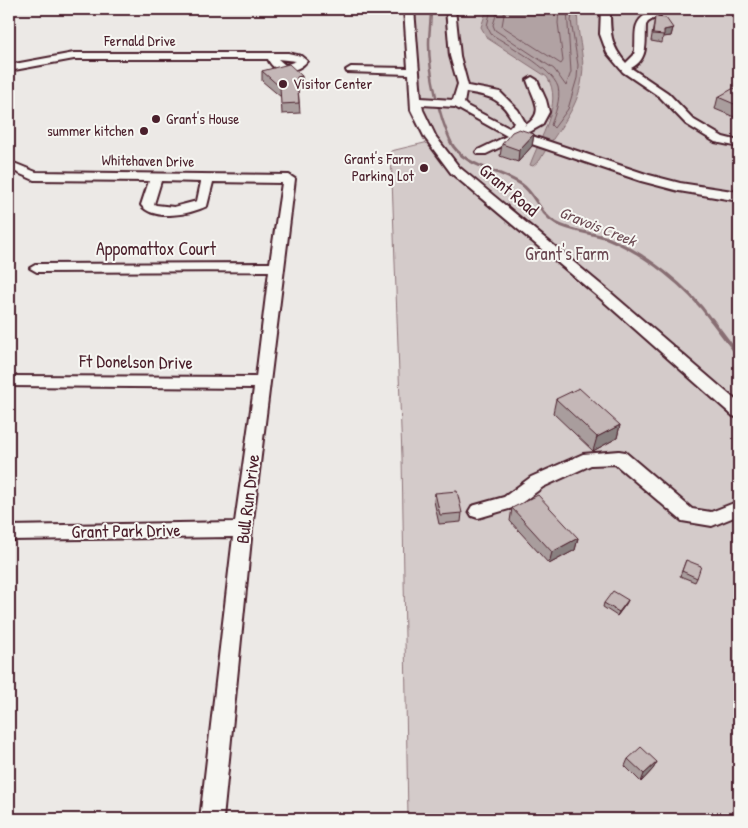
<svg xmlns="http://www.w3.org/2000/svg" width="748" height="828" font-family="'Patrick Hand',sans-serif">
<style>
.green{fill:#d4cbca;stroke:#8f757a}
.water{fill:#b1a2a3;stroke:#886e73}
.lines{fill:none;stroke-linecap:round;stroke-linejoin:round}
.shore{stroke:#73535b;stroke-width:1}
.stream-far2{stroke:#886e73;stroke-width:2.5}
.stream-far1{stroke:#886e73;stroke-width:3}
.stream{stroke:#886e73;stroke-width:4}
.minor-casing{stroke:#4a1f2b;stroke-width:4}
.minor{fill:#f6f6f2;fill-rule:evenodd}
.wall{fill:#a99d9d;stroke:#4a1f2b}
.shaded-wall{fill:#898080;stroke:#4a1f2b}
.building{fill:#c4b7b7;stroke:#4a1f2b}
.poi-dot{fill:#4a1f2b;stroke:#f6f6f2;stroke-width:2}
.labels{text-anchor:middle;stroke-width:4;stroke-linejoin:round;paint-order:stroke}
.far-street-label{font-size:15px;fill:#4a1f2b;stroke:#f6f6f2}
.far-poi-label{font-size:15px;fill:#4a1f2b;stroke:#f6f6f2;text-anchor:start}
.far-water-label{font-size:16px;font-style:italic;fill:#6e4d55;stroke:#f6f6f2}
.street-label{font-size:18px;fill:#4a1f2b;stroke:#f6f6f2}
.park-label{font-size:18px;fill:#6c4a53;stroke:#f6f6f2}
</style>
<rect width="100%" height="100%" fill="#ece9e6"/>
<filter id="ink" filterUnits="userSpaceOnUse"><feTurbulence type="fractalNoise" baseFrequency=".02" numOctaves="2"/><feDisplacementMap in="SourceGraphic" scale="10" xChannelSelector="R" yChannelSelector="G"/><feConvolveMatrix kernelMatrix="1 2 1 2 8 2 1 2 1" color-interpolation-filters="sRGB"/></filter>
<g filter="url(#ink)">
<!-- green -->
<polygon class="green" points="412,9 739,9 739,819 408,819 402,457 391,151 437,140 421,108"/>
<!-- water -->
<path class="water" d="M487,9h91c-3,23 8,46 4,69 -4,33 -27,54 -42,82l-7,6 -3,-1c9,-26 34,-62 17,-88l-60,-39 -6,-11z"/>
<g class="lines">
<!-- shore -->
<g class="shore">
<path d="M491,9l-4,17 4,8c17,11 61,34 67,53 3,12 -3,27 -7,38l3,3 14,-19 9,-31 1,-13 -7,-44 2,-12"/>
<polyline points="498,9 493,25 495,30 554,69 566,86 571,72 567,9"/>
<polyline points="505,9 502,26 561,64 563,61 558,23 559,9"/>
</g>
<!-- stream-far2 -->
<path class="stream-far2" d="M431,9c0,12 -2,23 -2,35 0,29 10,72 22,98"/>
<!-- stream-far1 -->
<path class="stream-far1" d="M450,141c14,27 47,27 71,43 15,10 18,30 35,39 16,9 34,9 51,15 38,15 81,49 104,82"/>
<!-- stream -->
<polyline class="stream" points="711,319 739,356"/>
<defs>
<g id="minor">
<path d="M404,9h10l7,89 32,2 5,-16 -8,-28 -4,-47h9l5,47 8,30 32,6 18,18 8,14 -2,2c23,-13 9,-27 3,-46l5,-3 5,3 9,20 3,12 -7,13 -16,9 123,41 31,8 59,9v9l-60,-10 -38,-10 -124,-42 -31,15h-8l-2,-2 2,-2 29,-14 -52,-29 -33,-2 1,5 13,27 23,30 152,126 128,110v15l-6,-2 -132,-117 -150,-126 -26,-35 -14,-28 -2,-36 -62,-2 -1,-2 5,-3 57,1zM466,92c26,4 36,7 48,31l-5,5 -42,-22 -3,-3z"/>
<path d="M601,9h9c0,23 0,36 16,54l8,-8c4,-14 -4,-32 12,-40 9,-4 14,-6 23,-6l-21,13 -2,3c-1,17 3,34 -15,43l37,25 26,27 29,17 16,4v6l-24,-5 -29,-18 -26,-27 -37,-25 -16,-19 -7,-19z"/>
<path d="M74,53h214l13,3 6,5c-9,12 -32,15 -39,-2h-194l-65,12v-6zM278,59l18,2 -11,4z"/>
<path d="M9,161l27,11 253,3 6,4 -43,350 -29,290h-23l33,-282 -224,3v-14l226,-4 19,-134 -245,-2v-10l247,1 13,-106 -232,1 -7,-4 7,-4 233,-1 12,-80 -69,-1 -6,24c-16,8 -53,16 -66,-1l8,-24 -115,-1 -25,-11zM161,181l40,1 -4,19 -23,6 -18,-2 -2,-1z"/>
<polygon points="619,451 625,452 692,509 711,512 739,501 739,515 712,526 682,521 615,464 591,465 543,487 516,507 478,518 472,516 469,511 472,506 504,497 531,477 583,454"/>
</g>
</defs>
<!-- minor casing -->
<use href="#minor" class="minor-casing"/>
<!-- minor -->
<use href="#minor" class="minor"/>
</g>
<!-- wall -->
<g class="wall">
<polygon points="655,17 673,28 671,36 663,37 662,43 651,41"/>
<polygon points="262,71 303,86 298,87 300,113 282,114 281,97 262,81"/>
<polygon points="739,90 739,119 715,109 718,97"/>
<polygon points="534,134 532,146 518,162 500,156 502,144"/>
<polygon points="556,399 620,425 617,438 593,451 553,413"/>
<polygon points="435,493 462,513 461,522 439,524 434,501"/>
<polygon points="512,508 578,538 575,550 549,564 510,521"/>
<polygon points="686,560 697,578 695,582 680,576"/>
<polygon points="628,600 626,604 617,616 603,607 604,603"/>
<polygon points="628,759 657,762 653,769 641,782 625,766"/>
</g>
<!-- shaded-wall -->
<g class="shaded-wall">
<polygon points="673,28 671,36 663,37 664,30"/>
<polygon points="302,76 303,86 298,87 297,77"/>
<polygon points="534,134 532,146 518,162 519,150"/>
<polygon points="620,425 617,438 593,451 597,437"/>
<polygon points="578,538 575,550 549,564 552,552"/>
<polygon points="628,600 626,604 617,616 619,612"/>
<polygon points="657,762 653,769 641,782 644,774"/>
</g>
<!-- building -->
<g class="building">
<polygon points="655,17 666,18 673,28 664,30 664,35 653,34"/>
<polygon points="289,64 302,76 297,77 299,103 281,104 280,87 262,71"/>
<polygon points="734,88 739,90 739,106 718,97"/>
<polygon points="519,129 534,134 519,150 502,144 512,132"/>
<polygon points="579,388 620,425 597,437 556,399"/>
<polygon points="457,491 462,513 440,515 435,493"/>
<polygon points="538,495 578,538 552,552 512,508"/>
<polygon points="686,560 701,566 697,578 682,571"/>
<polygon points="613,591 628,600 619,612 604,603"/>
<polygon points="641,747 657,762 644,774 628,759"/>
</g>
</g>
<!-- markers -->
<g class="poi-dot">
<circle cx="283" cy="84" r="5"/>
<circle cx="156" cy="119" r="5"/>
<circle cx="144" cy="131" r="5"/>
<circle cx="424" cy="168" r="5"/>
</g>
<g class="labels">
<!-- far-street labels -->
<g class="far-street-label">
<text x="140" y="46">Fernald Drive</text>
<text transform="translate(148 161) rotate(1)" y="5">Whitehaven Drive</text>
</g>
<!-- far-poi labels -->
<g class="far-poi-label">
<text x="293" y="89">Visitor Center</text>
<text x="166" y="124">Grant's House</text>
<text x="134" y="136" text-anchor="end">summer kitchen</text>
<text x="414" y="164" text-anchor="end">Grant's Farm<tspan x="414" dy="17">Parking Lot</tspan></text>
</g>
<!-- far-water labels -->
<g class="far-water-label">
<text transform="translate(598 226) rotate(22)" y="6">Gravois Creek</text>
</g>
<!-- street labels -->
<g class="street-label">
<text transform="translate(509 190) rotate(40)" y="6">Grant Road</text>
<text x="156" y="255">Appomattox Court</text>
<text transform="translate(136 362) rotate(1)" y="6">Ft Donelson Drive</text>
<text transform="translate(248 499) rotate(-83)" y="6">Bull Run Drive</text>
<text transform="translate(126 531) rotate(-1)" y="6">Grant Park Drive</text>
</g>
<!-- park labels -->
<g class="park-label">
<text x="567" y="260">Grant's Farm</text>
</g>
</g>
<!-- margin -->
<rect width="748" height="828" fill="none" stroke="#f6f6f2" stroke-width="30"/>
<rect x="15" y="15" width="718" height="798" fill="none" stroke="#4a1f2b" stroke-width="2" filter="url(#ink)"/>
</svg>
